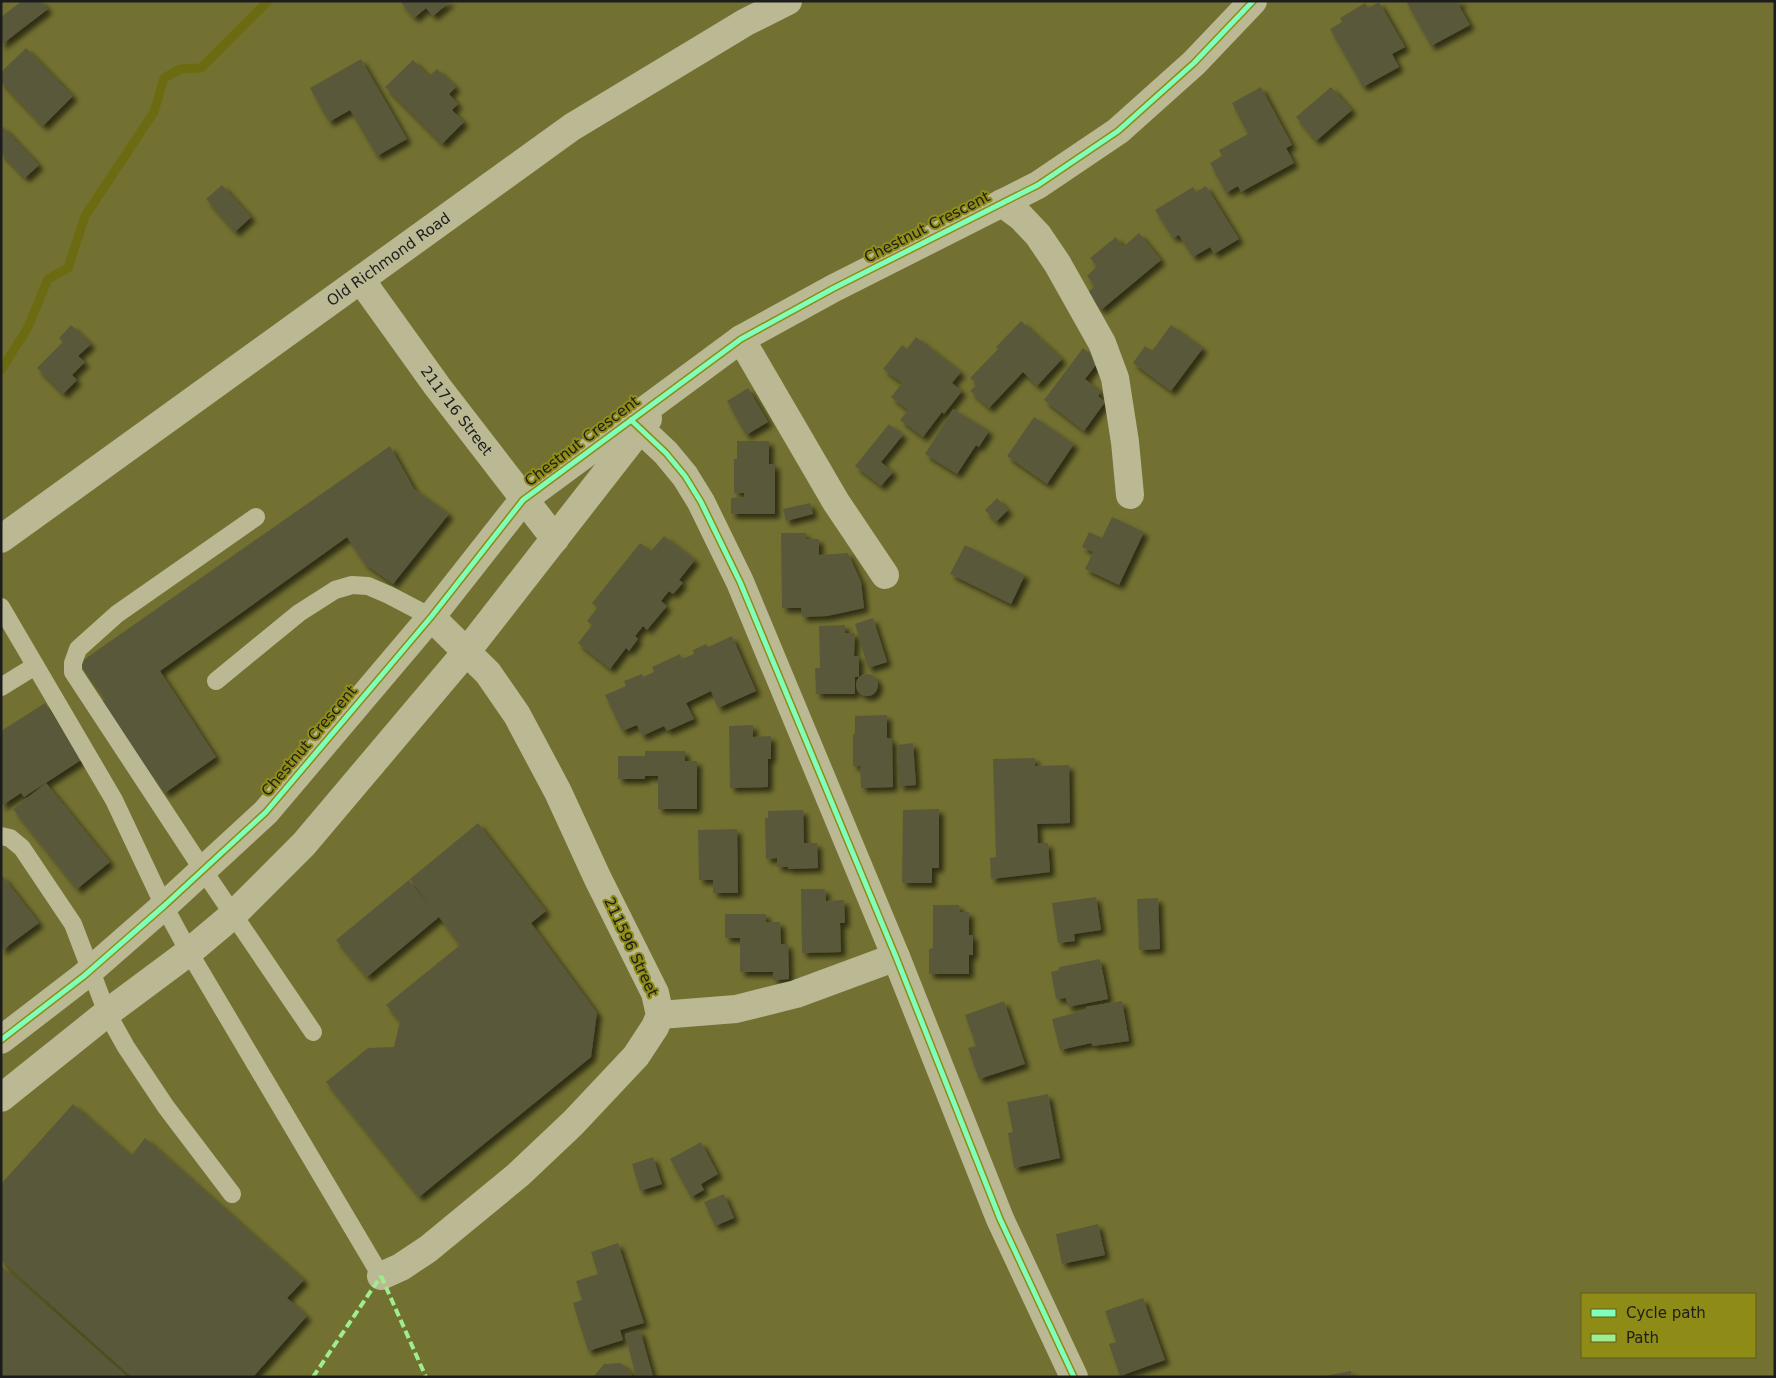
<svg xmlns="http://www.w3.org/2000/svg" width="1776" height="1378" font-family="'DejaVu Sans',sans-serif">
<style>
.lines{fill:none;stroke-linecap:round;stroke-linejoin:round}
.stream{stroke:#6d6b11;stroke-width:9}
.building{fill:#5a593a;filter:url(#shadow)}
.service{stroke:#bbb994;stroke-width:18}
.minor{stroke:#bbb994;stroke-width:28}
.tertiary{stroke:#bbb994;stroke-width:28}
.quiet{stroke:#9fed91;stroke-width:4;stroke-dasharray:8 4;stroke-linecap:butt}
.cycleway-casing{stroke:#8e8b16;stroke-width:8}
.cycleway{stroke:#80ffba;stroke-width:5}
.labels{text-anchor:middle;stroke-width:4;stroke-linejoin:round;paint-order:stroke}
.street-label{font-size:15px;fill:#1d1d1d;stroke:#8e8b16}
</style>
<defs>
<filter id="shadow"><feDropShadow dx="4.5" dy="4.5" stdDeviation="2.5" flood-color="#0009"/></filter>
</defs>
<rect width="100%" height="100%" fill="#737131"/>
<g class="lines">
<!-- stream -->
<polyline class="stream" points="1,370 27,329 48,279 68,268 85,216 154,112 164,78 180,69 201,68 268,1"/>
</g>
<!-- building -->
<g class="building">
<polygon points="22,1 41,1 48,9 1,45 1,17"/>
<polygon points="400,1 451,1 433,16 426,8 414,18"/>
<polygon points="1406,1 1464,1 1458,4 1470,25 1431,46"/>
<polygon points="1379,2 1405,47 1392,54 1399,67 1363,87 1330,29 1342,22 1340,18 1365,3 1368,8"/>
<polygon points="26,48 73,96 43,126 1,82 1,72"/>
<polygon points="361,59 407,139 377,156 350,110 329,122 310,88"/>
<polygon points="413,60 429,76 437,69 456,87 449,94 458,104 452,110 464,122 442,144 385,87"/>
<polygon points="1261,87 1292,145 1286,148 1294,163 1241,192 1238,186 1226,193 1210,163 1222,156 1219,150 1248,134 1232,103"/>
<polygon points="1331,87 1352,110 1316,141 1296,117"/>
<polygon points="1,125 39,165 25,178 1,153"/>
<polygon points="222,185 251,217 235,232 206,199"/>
<polygon points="1206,186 1239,239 1214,254 1210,247 1193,257 1179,235 1173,238 1155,210 1193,187 1196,192"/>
<polygon points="1139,233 1161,260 1101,310 1087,293 1095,286 1087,276 1097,266 1090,258 1116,237 1123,247"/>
<polygon points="1021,321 1062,359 1037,386 1023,372 989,408 970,391 977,384 970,378 998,349 996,347"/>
<polygon points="71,325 91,344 78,356 85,362 72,375 77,380 63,394 37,368 63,342 59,338"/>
<polygon points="1171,325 1203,348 1171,391 1133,363 1145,346 1152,351"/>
<polygon points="916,337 961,372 952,383 962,391 944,414 942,412 923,437 900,420 908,410 891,397 902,383 883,369 902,345 907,349"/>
<polygon points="1083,348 1099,361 1085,379 1101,392 1098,396 1105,402 1084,431 1044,400"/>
<polygon points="748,388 768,422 746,435 727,401"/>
<polygon points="953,409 989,431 979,447 976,445 957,474 925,454"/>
<polygon points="1034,417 1074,444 1047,484 1007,456"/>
<polygon points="889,424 903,435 881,462 893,472 881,486 855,466"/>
<polygon points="737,441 769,441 769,464 775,464 775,514 731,514 731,498 744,497 744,493 734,493 734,459 737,459"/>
<polygon points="390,446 414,489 449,514 393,584 365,564 347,537 160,671 216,757 165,793 100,703 105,699 79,663"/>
<polygon points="997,498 1008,510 996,522 985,510"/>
<polygon points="810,503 813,514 786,521 783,509"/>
<polygon points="1112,517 1144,532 1119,585 1085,569 1093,552 1082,547 1089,532 1102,538"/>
<polygon points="781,533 806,533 806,539 819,539 819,555 848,553 861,582 864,608 827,616 802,617 801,608 782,608"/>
<polygon points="664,536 695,560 679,580 683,583 673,594 669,591 661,601 667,606 647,630 643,626 635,636 638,639 629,651 626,648 610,669 578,643 592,625 587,621 597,608 592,603 640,543 651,551"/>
<polygon points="965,545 1025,575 1011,604 950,574"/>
<polygon points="873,618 887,662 868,668 855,624"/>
<polygon points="845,625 845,633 855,633 854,656 859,656 859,677 855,677 855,694 816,694 815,668 820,668 819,626"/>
<polygon points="732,636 756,691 718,708 711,691 686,703 694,719 667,731 664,726 642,736 637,725 622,731 605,695 626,686 624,681 642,674 643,677 654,672 652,667 667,660 680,654 682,659 694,654 693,650 706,644 708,647"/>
<circle cx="867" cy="685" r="11"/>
<polygon points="45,703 81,760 24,797 21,793 1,806 1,731"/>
<polygon points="887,715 887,738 892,739 893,787 861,788 860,766 853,766 853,734 855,734 855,716"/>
<polygon points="753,725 753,737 771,736 771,759 768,759 768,787 730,788 729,726"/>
<polygon points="913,743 916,785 899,786 897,745"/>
<polygon points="645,751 685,751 685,761 697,761 697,809 658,809 658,776 645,776 645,779 618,779 618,756 645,756"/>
<polygon points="1035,758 1035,766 1069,765 1070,823 1037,824 1038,843 1048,843 1050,872 991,879 990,858 996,857 993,759"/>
<polygon points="46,783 110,862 77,889 13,809"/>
<polygon points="939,809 939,868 932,868 932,883 902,883 903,810"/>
<polygon points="803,810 804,843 817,843 818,868 788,869 788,867 777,867 777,858 766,859 765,818 768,818 768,811"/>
<polygon points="478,823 546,911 531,923 597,1013 591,1057 419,1197 326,1082 368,1048 394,1047 400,1021 386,1005 460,945 439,917 367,977 336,940 409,880 431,907 410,879"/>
<polygon points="737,829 738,893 713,893 713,880 699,880 698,830"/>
<polygon points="1,874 39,923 1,951"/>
<polygon points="801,889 825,889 826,901 844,900 845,923 840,923 841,952 802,953"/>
<polygon points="1096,897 1101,930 1074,934 1075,941 1058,943 1052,903"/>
<polygon points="1158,898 1160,949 1139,950 1137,899"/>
<polygon points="933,905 959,905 960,912 969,912 969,935 973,935 973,955 969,955 969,974 929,974 929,949 933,948"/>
<polygon points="725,914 766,914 766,922 780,922 781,944 788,944 789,979 773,980 773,972 740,972 740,938 725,938"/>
<polygon points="1100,959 1108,999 1068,1007 1066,998 1056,999 1051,972 1059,970 1059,967"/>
<polygon points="1004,1001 1025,1064 979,1079 968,1048 976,1046 965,1015"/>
<polygon points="1122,1001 1129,1041 1093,1046 1091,1043 1060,1050 1052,1019 1086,1010 1086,1007"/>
<polygon points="1048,1094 1060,1158 1014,1168 1008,1133 1013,1132 1007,1102"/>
<polygon points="73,1104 131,1156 145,1138 304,1280 287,1298 307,1316 253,1377 132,1377 1,1260 1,1184"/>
<polygon points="701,1142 718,1174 701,1184 704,1190 691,1197 670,1159"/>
<polygon points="653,1157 662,1184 640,1191 632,1164"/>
<polygon points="724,1194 734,1218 715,1226 704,1202"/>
<polygon points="1098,1224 1105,1255 1062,1264 1056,1234"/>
<polygon points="618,1243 644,1323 620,1330 623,1340 588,1351 573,1303 582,1300 576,1281 598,1274 591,1252"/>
<polygon points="1,1266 55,1313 127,1377 1,1377"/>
<polygon points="1143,1298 1165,1360 1120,1376 1109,1344 1116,1342 1105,1311"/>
<polygon points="640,1330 653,1376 636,1377 625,1334"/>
<polygon points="621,1363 632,1374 632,1377 593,1377 604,1364"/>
<polygon points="1351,1371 1352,1377 1325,1377 1325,1376"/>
</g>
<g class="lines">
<!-- service -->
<g class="service">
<polyline points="256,517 117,614 78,649 73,663 73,672 203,870 313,1032"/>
<polyline points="1,607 114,800 164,906 189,952 381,1276"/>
<polyline points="216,681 299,613 335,590 352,585 368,586 389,595 431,617"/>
<polyline points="1,687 35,666"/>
<polyline points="1,836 10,838 22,848 73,924 107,1013 126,1047 166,1107 232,1194"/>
</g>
<!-- minor -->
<g class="minor">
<polyline points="1002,203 1021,217 1038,235 1057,263 1102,343 1115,378 1125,442 1130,495"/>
<path id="s1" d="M361,280l76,106 118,153"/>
<polyline points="741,339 836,502 885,575"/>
<polyline points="631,420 666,453 685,476 701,502 740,582 896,957 1000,1219 1074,1377"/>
<polyline points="660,1015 736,1009 796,994 896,957"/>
<polyline points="1,1040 84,976 164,906 266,812 431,617 523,500 741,339 834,288 1038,185 1118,131 1194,63 1253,1"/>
<polyline points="1,1098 107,1013 189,952 233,915 304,844 467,651 648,419"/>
<polyline points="381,1276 401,1267 428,1249 518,1175 573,1123 636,1056 655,1027 660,1015 655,993 597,877 558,792 517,715 488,673 431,617"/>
</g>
<!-- tertiary -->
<path class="tertiary" id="s2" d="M1,539l571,-412 174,-105 42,-21"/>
<!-- quiet -->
<g class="quiet">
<polyline points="381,1276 426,1377"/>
<polyline points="313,1377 381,1276"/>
</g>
<defs>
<g id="cycleway">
<polyline points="631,420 666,453 685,476 701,502 740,582 896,957 1000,1219 1074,1377"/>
<polyline points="1,1040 84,976 164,906 266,812 431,617 523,500 741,339 834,288 1038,185 1118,131 1194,63 1253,1"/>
</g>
</defs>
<!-- cycleway casing -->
<use href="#cycleway" class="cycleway-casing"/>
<!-- cycleway -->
<use href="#cycleway" class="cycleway"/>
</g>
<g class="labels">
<!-- street labels -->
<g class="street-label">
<text transform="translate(927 227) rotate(-27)" y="5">Chestnut Crescent</text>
<text dy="5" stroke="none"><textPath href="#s2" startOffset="478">Old Richmond Road</textPath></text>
<text dy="5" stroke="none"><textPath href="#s1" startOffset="162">211716 Street</textPath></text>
<text transform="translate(582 441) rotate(-37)" y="5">Chestnut Crescent</text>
<text transform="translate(309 741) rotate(-50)" y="5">Chestnut Crescent</text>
<text transform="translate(631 947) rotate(65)" y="5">211596 Street</text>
</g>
</g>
<!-- border -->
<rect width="1776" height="1378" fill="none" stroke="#1d1d1d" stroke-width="5"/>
<!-- legend -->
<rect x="1581" y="1293" width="175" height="65" fill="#8e8b16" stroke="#615f19"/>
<rect x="1591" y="1309" width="25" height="8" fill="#80ffba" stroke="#615f19"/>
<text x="1626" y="1318" font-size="15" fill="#1d1d1d">Cycle path</text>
<rect x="1591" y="1334" width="25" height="8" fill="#9fed91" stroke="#615f19"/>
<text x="1626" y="1343" font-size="15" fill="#1d1d1d">Path</text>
</svg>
